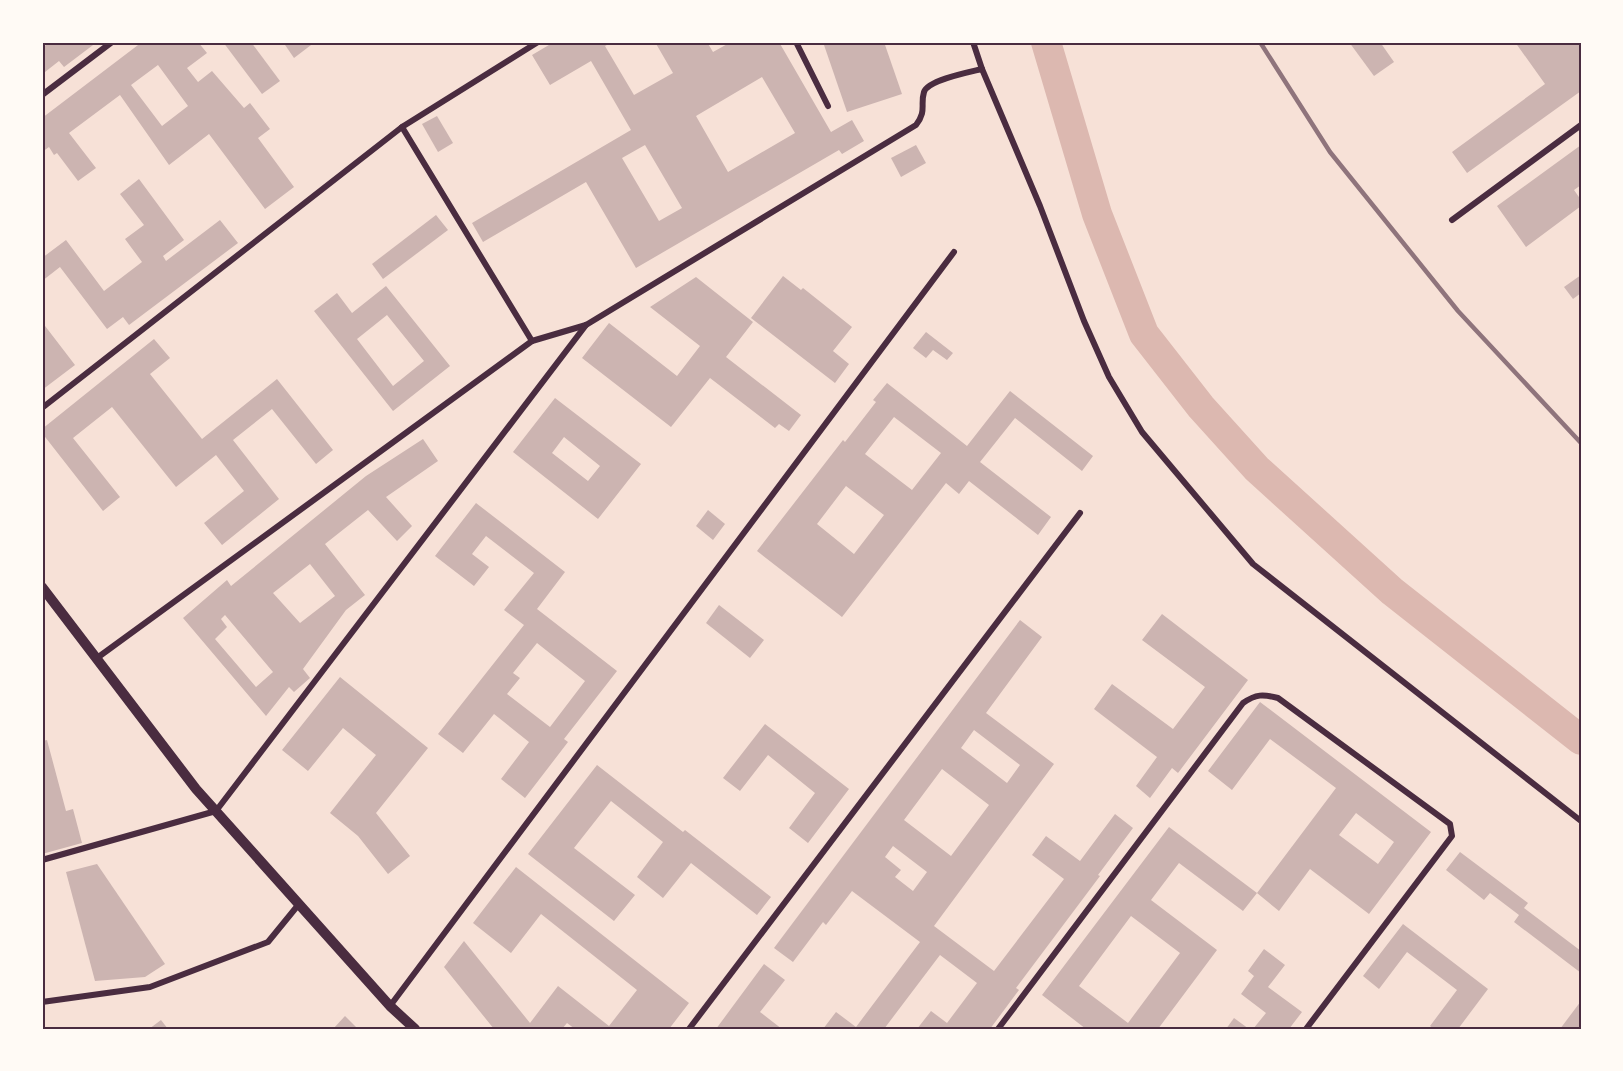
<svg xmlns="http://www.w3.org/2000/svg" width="1623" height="1071" font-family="'Work Sans',sans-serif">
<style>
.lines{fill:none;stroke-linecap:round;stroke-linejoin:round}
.canal{stroke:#dcb8b0;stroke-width:30}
.building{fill:#ccb4b1;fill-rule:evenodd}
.minor{stroke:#4a2c40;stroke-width:6}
.tertiary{stroke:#4a2c40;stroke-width:10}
.rail{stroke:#8f747c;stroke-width:4.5}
.neatline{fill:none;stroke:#4a2c40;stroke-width:2}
</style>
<rect width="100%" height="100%" fill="#f7e1d7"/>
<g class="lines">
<!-- canal -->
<polyline class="canal" points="1046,42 1097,214 1144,334 1201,407 1257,469 1393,592 1581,740"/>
</g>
<!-- building -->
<g class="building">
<polygon points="50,42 97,42 64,67 59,61 45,72 42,67 42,48"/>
<path d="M142,42h56l9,11 -20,15 11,14 14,-11 32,37 6,-5 20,26 -12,9 36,49 -29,22 -56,-75 -40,31 -49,-70 -51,38 27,35 -18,13 -21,-28 -3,2 -5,-8 -7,5v-34zM158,65l30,41 -26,20 -31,-41z"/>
<polygon points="223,42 251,42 280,81 262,94"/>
<polygon points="283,42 315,42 294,58"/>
<path d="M554,42h58l-7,4 29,49 39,-22 -18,-31h52l6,10 18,-10h48l52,90 21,-12 12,21 -22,13 -3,-4 -203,118 -50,-86 -103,60 -11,-19 159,-93 -40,-69 -41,24 -18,-30zM762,77l33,56 -67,39 -32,-56zM645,145l37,63 -23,13 -37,-63z"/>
<polygon points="823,42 884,42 902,94 847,112"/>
<polygon points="1349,42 1380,42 1394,62 1374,76"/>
<polygon points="1515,42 1580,42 1581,91 1467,173 1452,152 1545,84"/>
<polygon points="437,116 453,143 438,152 422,124"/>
<polygon points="916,145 926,163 901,177 891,158"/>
<polygon points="1581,145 1581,185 1574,190 1581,200 1581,206 1526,247 1497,206"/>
<polygon points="139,179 184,240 163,256 166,261 220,220 238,243 129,325 123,317 107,329 60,267 42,281 42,258 66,240 104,291 142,262 125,239 144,225 120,194"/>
<polygon points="436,215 448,230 383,279 372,264"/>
<polygon points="1581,275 1581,293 1573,299 1564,287"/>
<polygon points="783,276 801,290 803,288 852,327 833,351 849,364 835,383 751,318"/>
<polygon points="696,277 753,322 726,357 801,415 789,431 779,424 775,428 710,378 671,427 582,358 609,323 677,376 700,346 650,307"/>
<path d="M386,286l64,80 -57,45 -79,-100 23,-18 15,20zM387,315l37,46 -31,25 -36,-47z"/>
<polygon points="42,322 75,365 42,390 43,357"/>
<polygon points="926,332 953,353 947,360 933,350 926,358 913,348"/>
<polygon points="154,339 170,358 150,374 202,439 277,379 333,450 316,464 272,409 233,440 279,499 222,545 204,523 244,491 216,455 176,487 112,407 73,438 120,497 103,511 42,433 42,429"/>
<path d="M887,383l80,63 43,-55 83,65 -11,15 -67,-53 -35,44 71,55 -13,18 -69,-54 -10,13 -13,-11 -104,134 -85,-66 86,-111 2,2 31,-40 -3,-2zM894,417l47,36 -29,37 -47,-36zM846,486l38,29 -30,39 -37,-30z"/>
<path d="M555,398l86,66 -43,55 -85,-67zM564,437l36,29 -12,15 -36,-28z"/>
<path d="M423,439l15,22 -52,36 26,29 -15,15 -29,-31 -43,34 40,51 -19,15 -43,59 7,9 -16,14 -5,-5 -23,29 -83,-98 44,-38 4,6 135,-110zM310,564l25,32 -35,27 -27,-30zM225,615l48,57 -17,15 -41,-48 12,-12 -6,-8z"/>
<path d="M476,503l89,69 -28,37 80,62 -53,68 4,3 -43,56 -24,-19 28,-37 -35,-28 -31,39 -25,-19 86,-109 -20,-15 30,-37 -48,-37 -14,18 17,13 -15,19 -39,-30zM537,643l48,38 -35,46 -43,-33 13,-16 -7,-5z"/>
<polygon points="708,510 725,524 713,540 696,526"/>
<polygon points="719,605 764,640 750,658 706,623"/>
<polygon points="1162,614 1248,680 1178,773 1172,768 1150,798 1136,786 1157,757 1094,709 1112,684 1173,729 1205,687 1142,640"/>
<path d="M1020,620l22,17 -56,76 68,51 -120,162 60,45 70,-92 -32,-24 14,-19 34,25 35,-47 18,14 -35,47 2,1 -84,112 3,2 -29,39h-73l14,-18 16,12 30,-40 -37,-28 -56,74h-61l13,-17 20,15 64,-85 -68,-51 -26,34 -3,-3 -30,40 -19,-14zM974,730l46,35 -13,18 -46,-35zM942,769l47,36 -38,51 -47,-36zM893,846l34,26 -14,19 -18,-14 6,-7 -16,-13z"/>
<polygon points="340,677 428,748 376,813 410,856 388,874 358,836 330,813 376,755 343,728 308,771 282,750"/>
<path d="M1260,702l171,130 -62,82 -59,-45 -31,42 -22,-18 -14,18 -64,-48 -28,37 66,50 -59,79h-72l-44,-34 127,-168 88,66 79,-105 -66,-49 -38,51 -24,-19zM1356,813l38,29 -16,22 -39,-29zM1131,916l49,37 -52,70 -49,-37z"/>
<polygon points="765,724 849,789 808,843 789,828 815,793 768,755 740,791 723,778"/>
<polygon points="47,740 66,811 73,809 82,843 42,854 42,741"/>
<polygon points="597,765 683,832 685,830 771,897 757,915 691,863 663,898 637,877 663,842 611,801 574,848 635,895 614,921 528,854"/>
<polygon points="1460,852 1528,903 1524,908 1581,951 1581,973 1514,922 1519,915 1490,893 1484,900 1446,870"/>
<polygon points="97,864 165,964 145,977 95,981 66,872"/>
<polygon points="516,867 689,1003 669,1029 575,1029 567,1023 562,1029 494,1029 444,967 464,941 530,1023 558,986 609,1026 637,990 541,914 511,953 473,923"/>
<polygon points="1403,924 1488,989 1458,1029 1434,1029 1430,1026 1457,990 1407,952 1379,989 1363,976"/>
<polygon points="1264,949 1285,965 1268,987 1302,1012 1289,1029 1253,1029 1266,1013 1241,994 1254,976 1248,971"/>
<polygon points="764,964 785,980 760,1012 782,1029 716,1029"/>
<polygon points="1581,1001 1581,1029 1560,1029"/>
<polygon points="345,1016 358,1029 333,1029"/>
<polygon points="1234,1018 1249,1029 1226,1029"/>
<polygon points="161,1020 168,1029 149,1029"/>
</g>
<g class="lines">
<!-- minor -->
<g class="minor">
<polyline points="796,42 828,106"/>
<polyline points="973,42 982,69 1040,206 1084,321 1109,377 1142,432 1253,564 1581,821"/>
<polyline points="42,95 112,42"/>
<polyline points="402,127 538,42"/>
<polyline points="1452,220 1581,125"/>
<path d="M532,341l54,-16 330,-200c11,-14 4,-20 8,-33 4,-12 46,-20 58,-23"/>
<polyline points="42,408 402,127 532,341 97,658"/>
<polyline points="42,860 216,811 586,325"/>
<polyline points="42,1002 150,987 268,942 299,904"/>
<polyline points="390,1006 954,252"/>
<polyline points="689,1029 1080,513"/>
<path d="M998,1029l245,-326c13,-9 20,-9 35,-5l172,126 2,12 -146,193"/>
</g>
<!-- tertiary -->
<polyline class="tertiary" points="42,587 196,789 390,1006 415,1029"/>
<!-- rail -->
<polyline class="rail" points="1260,42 1330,152 1458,311 1581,443"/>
</g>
<!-- border -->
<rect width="1623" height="1071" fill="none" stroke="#fffaf5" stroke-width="87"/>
<rect x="44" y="44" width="1536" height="984" class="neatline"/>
</svg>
